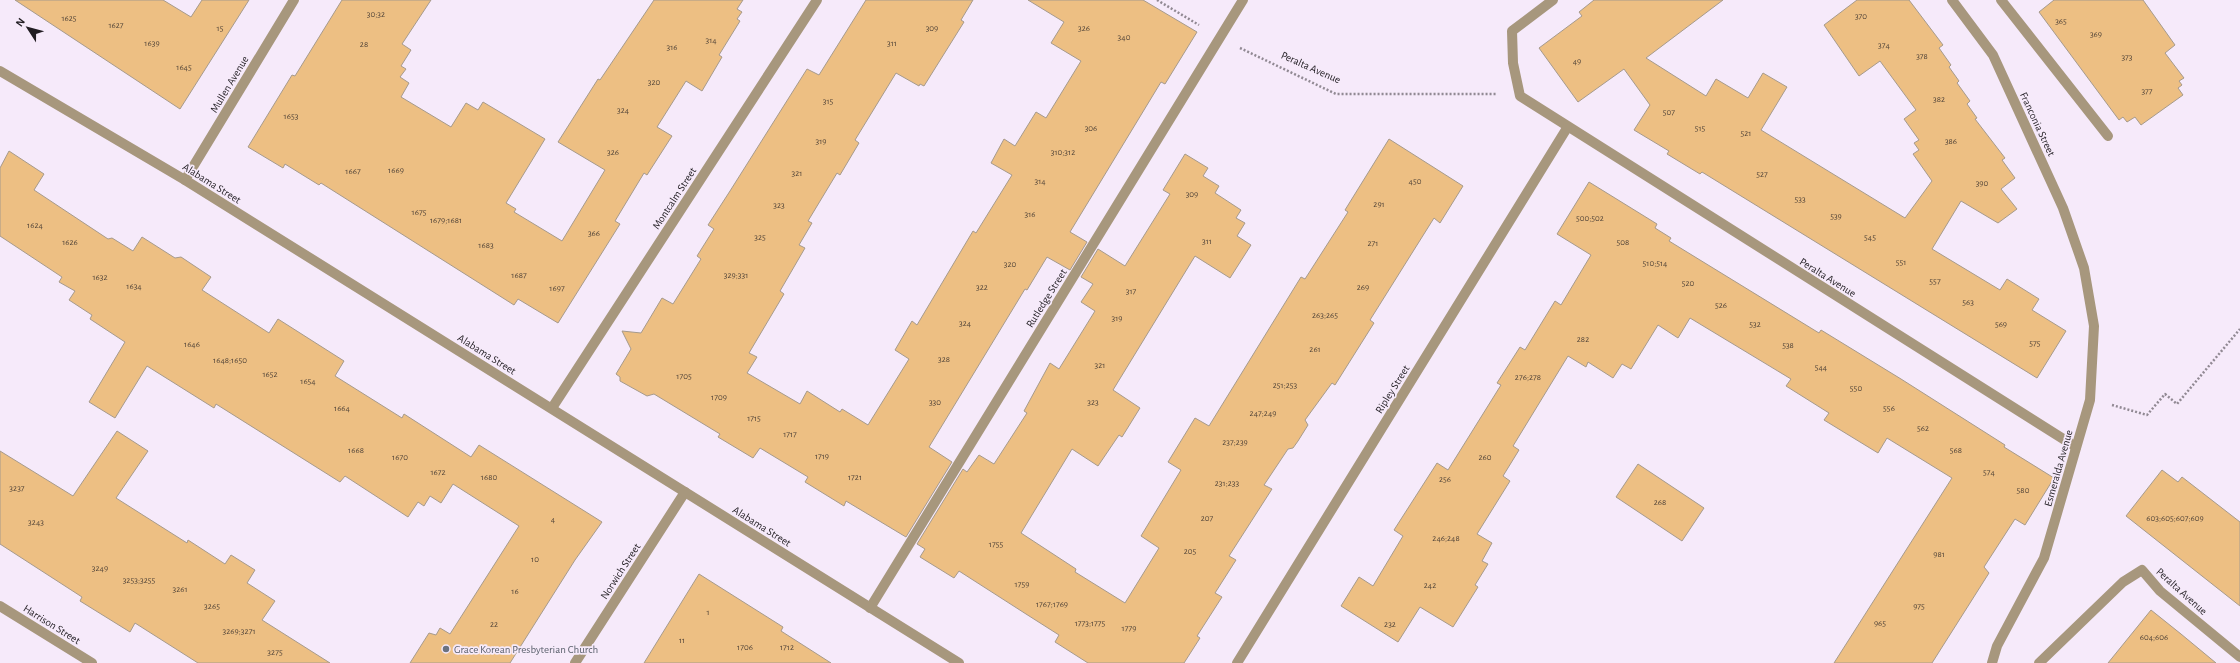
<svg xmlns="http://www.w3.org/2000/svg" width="2240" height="663" font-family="'Alegreya Sans',sans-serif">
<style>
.building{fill:#edbf83;stroke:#a69a8c}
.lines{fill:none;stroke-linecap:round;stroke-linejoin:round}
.path{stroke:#918993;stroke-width:2.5;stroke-dasharray:2 2;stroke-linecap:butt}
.minor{stroke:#a7977d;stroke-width:10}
.tertiary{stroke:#a7977d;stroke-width:10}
.worship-dot{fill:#6b7280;stroke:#f6eafa;stroke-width:1.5}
.labels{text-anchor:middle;stroke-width:3.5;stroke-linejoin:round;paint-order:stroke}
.number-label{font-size:9px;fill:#54463a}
.street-label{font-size:11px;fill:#211d22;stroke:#f6eafa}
.worship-label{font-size:11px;fill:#5b616d;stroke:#f6eafa;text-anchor:start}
</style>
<rect width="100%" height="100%" fill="#f6eafa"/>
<!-- building -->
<g class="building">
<polygon points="15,0 163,0 191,17 202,0 249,0 180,109"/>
<polygon points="342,0 431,0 402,44 411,50 401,66 406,69 400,77 409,83 401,97 451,127 466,103 478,110 483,102 545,139 506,203 516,209 514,212 562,241 605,170 558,142 598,79 600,80 654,0 743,0 737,9 742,12 737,19 740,21 719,55 722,57 702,91 686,81 657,127 672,136 647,175 644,173 615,221 620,224 558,323 518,299 514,305 321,183 319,185 285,164 283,168 248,147 292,75 295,76"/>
<polygon points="866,0 973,0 961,20 964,22 924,86 920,84 919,86 896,73 855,140 859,143 840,175 837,173 808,221 812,223 799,245 805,248 780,291 784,294 749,353 757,357 747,373 800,404 807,391 840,412 842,409 868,425 909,359 895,350 912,321 917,325 973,231 976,233 1012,175 991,163 1004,139 1015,146 1036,112 1046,118 1081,61 1051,43 1064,22 1028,0 1143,0 1197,32 1165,84 1161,82 1070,232 1087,242 1070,270 1047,257 1027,290 1025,289 929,447 952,462 906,537 846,501 844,506 805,482 808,477 760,448 753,458 718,437 720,434 654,394 647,396 620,381 620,377 616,374 631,349 622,331 641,333 662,298 673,304 701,259 697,256 714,229 708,225 730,191 807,69 819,75"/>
<polygon points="1594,0 1723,0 1646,58 1706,96 1716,79 1748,98 1763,73 1787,87 1761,130 1905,218 1932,181 1913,154 1919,150 1914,143 1919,140 1904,119 1916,110 1880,61 1859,76 1824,25 1857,0 1909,0 1943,45 1939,48 1951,65 1949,67 1959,81 1957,83 1970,101 1967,104 1977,118 1975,119 2005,158 2002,160 2015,178 2001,189 2017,209 1998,223 1961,201 1932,249 2000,290 2007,279 2039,299 2032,310 2066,331 2037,378 1702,172 1700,174 1667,154 1669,151 1634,130 1650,105 1624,69 1578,102 1539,48 1582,16 1579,12"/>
<polygon points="2054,0 2143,0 2175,45 2165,53 2184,78 2179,81 2182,85 2178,88 2183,95 2141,125 2135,117 2127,122 2123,117 2119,120 2039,12"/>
<polygon points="1389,139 1463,186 1440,223 1434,218 1370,320 1374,323 1335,385 1332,383 1305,420 1308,425 1298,441 1293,448 1288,449 1264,485 1272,489 1229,556 1236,560 1215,593 1222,597 1197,636 1200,638 1184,663 1088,663 1055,642 1059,635 1026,614 959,571 954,578 920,557 925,549 917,544 963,469 967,472 979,455 994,464 1027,413 1024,411 1050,363 1059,369 1095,311 1081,302 1093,284 1081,277 1098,249 1125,266 1170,194 1163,190 1185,154 1208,168 1203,176 1219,186 1215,193 1241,210 1236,218 1245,223 1237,236 1251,245 1230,278 1195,256 1113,390 1140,408 1122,437 1119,435 1098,466 1072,449 1021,533 1076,569 1075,572 1125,603 1159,548 1141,536 1181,470 1168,462 1195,418 1209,426 1301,277 1305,279 1348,212 1345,210"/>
<polygon points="9,151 44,174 34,190 108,239 112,238 133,251 142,237 175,258 181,257 211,277 202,290 269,333 278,319 344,361 335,376 402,418 404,414 471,457 479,445 602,522 575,560 510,663 410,663 429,633 436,635 440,628 450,634 519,526 453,484 441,503 430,496 424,506 418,502 408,517 345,476 340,482 216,404 214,408 147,366 115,418 89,402 125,342 90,319 92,315 69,300 75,291 59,282 62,277 0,236 0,168"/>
<polygon points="1589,182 1657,224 1655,228 1671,238 1669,241 1819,333 1821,330 1901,379 2005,445 2004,447 2054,478 2025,525 2015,519 1984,567 1989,573 1932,663 1834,663 1952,478 1887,438 1878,453 1824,420 1829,413 1786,386 1791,379 1690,318 1678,338 1658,325 1631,369 1622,364 1613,378 1588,362 1586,367 1568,356 1513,446 1519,450 1503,476 1510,481 1477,534 1492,543 1482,561 1488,564 1475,585 1478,587 1453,627 1420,607 1398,642 1341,606 1359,577 1373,586 1403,536 1394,530 1437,463 1448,470 1501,385 1497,383 1520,347 1525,350 1555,301 1561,305 1591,255 1557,234"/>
<polygon points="117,431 148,451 116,498 187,543 188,540 225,564 231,555 255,570 247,583 275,601 262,620 330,663 198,663 135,623 130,632 80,601 82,597 0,544 0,451 73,496"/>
<polygon points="1638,464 1704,508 1682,541 1616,497"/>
<polygon points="2162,470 2178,482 2182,477 2240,522 2240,606 2126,516"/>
<polygon points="699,574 783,627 781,631 831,663 644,663"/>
<polygon points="2151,610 2181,634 2216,663 2108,663"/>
</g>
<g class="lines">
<!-- path -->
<g class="path">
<polyline points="1157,0 1199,25"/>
<polyline points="1240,48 1336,94 1497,94"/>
<polyline points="2112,405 2147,415 2165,394 2177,404 2240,329"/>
</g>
<!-- minor -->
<g class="minor">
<polyline points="1553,0 1512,31 1513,63 1520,96 2076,447"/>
<polyline points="1952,0 1993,55 2063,208 2084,268 2094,326 2090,400 2044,558 1997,646 1992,663"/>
<polyline points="2001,0 2108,136"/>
<polyline points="185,180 294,0"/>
<polyline points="552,408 817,0"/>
<polyline points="0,606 92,663"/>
<polyline points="870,608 1243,0"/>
<polyline points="575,663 685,492"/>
<polyline points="1237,663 1567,128"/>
<polyline points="2039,663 2123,582 2142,570 2160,591 2240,657"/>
</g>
<!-- tertiary -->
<polyline class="tertiary" points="0,71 185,180 959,663"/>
</g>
<!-- markers -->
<circle class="worship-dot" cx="446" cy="649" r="4"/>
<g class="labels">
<!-- number labels -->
<g class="number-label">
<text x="376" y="17">30;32</text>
<text x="1861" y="19">370</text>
<text x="69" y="21">1625</text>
<text x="2061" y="24">365</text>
<text x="116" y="28">1627</text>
<text x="220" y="31">15</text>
<text x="932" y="31">309</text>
<text x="1084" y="31">326</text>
<text x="2096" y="37">369</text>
<text x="1124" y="40">340</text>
<text x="711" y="43">314</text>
<text x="152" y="46">1639</text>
<text x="892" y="46">311</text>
<text x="364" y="47">28</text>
<text x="1884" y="48">374</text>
<text x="672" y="50">316</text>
<text x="1922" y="59">378</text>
<text x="2127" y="60">373</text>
<text x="1577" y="64">49</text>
<text x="184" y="70">1645</text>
<text x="654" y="85">320</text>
<text x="2147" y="94">377</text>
<text x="1939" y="102">382</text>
<text x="828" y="104">315</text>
<text x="623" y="113">324</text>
<text x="1669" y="115">507</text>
<text x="291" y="119">1653</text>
<text x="1091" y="131">306</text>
<text x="1700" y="131">515</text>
<text x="1746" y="136">521</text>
<text x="821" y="144">319</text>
<text x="1951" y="144">386</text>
<text x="613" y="155">326</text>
<text x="1063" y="155">310;312</text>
<text x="396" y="173">1669</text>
<text x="353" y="174">1667</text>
<text x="797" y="176">321</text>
<text x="1762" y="177">527</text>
<text x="1040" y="184">314</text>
<text x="1415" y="184">450</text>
<text x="1982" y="186">390</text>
<text x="1192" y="197">309</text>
<text x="1800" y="202">533</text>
<text x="1379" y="207">291</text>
<text x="779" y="208">323</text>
<text x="419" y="215">1675</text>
<text x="1030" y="217">316</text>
<text x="1836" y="219">539</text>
<text x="1590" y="221">500;502</text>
<text x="446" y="223">1679;1681</text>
<text x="35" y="228">1624</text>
<text x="594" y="236">366</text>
<text x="760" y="240">325</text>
<text x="1870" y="240">545</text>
<text x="1207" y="244">311</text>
<text x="70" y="245">1626</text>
<text x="1623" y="245">508</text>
<text x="1373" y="246">271</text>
<text x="486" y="248">1683</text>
<text x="1901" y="265">551</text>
<text x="1655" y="266">510;514</text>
<text x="1010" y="267">320</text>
<text x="519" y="278">1687</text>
<text x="736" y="278">329;331</text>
<text x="100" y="280">1632</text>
<text x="1935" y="284">557</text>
<text x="1688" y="286">520</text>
<text x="134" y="289">1634</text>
<text x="982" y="290">322</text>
<text x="1363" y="290">269</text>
<text x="557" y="291">1697</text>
<text x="1131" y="294">317</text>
<text x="1968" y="305">563</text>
<text x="1721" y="308">526</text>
<text x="1325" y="318">263;265</text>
<text x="1117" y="321">319</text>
<text x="965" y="326">324</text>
<text x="1755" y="327">532</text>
<text x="2001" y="327">569</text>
<text x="1583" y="342">282</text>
<text x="2035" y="346">575</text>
<text x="192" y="347">1646</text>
<text x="1788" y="348">538</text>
<text x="1315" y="352">261</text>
<text x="944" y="362">328</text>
<text x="230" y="363">1648;1650</text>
<text x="1100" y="368">321</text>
<text x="1821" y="370">544</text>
<text x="270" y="377">1652</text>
<text x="684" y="379">1705</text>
<text x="1528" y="380">276;278</text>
<text x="308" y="384">1654</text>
<text x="1285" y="388">251;253</text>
<text x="1856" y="391">550</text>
<text x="719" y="400">1709</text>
<text x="935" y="405">330</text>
<text x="1093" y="405">323</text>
<text x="342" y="411">1664</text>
<text x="1889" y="411">556</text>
<text x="1263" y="416">247;249</text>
<text x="754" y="421">1715</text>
<text x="1923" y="431">562</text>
<text x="790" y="437">1717</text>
<text x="1235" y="445">237;239</text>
<text x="356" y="453">1668</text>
<text x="1956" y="453">568</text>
<text x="822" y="459">1719</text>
<text x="400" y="460">1670</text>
<text x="1485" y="460">260</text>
<text x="438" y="475">1672</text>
<text x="1989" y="475">574</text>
<text x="489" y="480">1680</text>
<text x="855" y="480">1721</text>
<text x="1445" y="482">256</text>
<text x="1227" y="486">231;233</text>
<text x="17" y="491">3237</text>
<text x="2023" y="493">580</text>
<text x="1660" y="505">268</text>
<text x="1207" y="521">207</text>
<text x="2175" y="521">603;605;607;609</text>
<text x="553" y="522">4</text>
<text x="36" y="525">3243</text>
<text x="1446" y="541">246;248</text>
<text x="996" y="547">1755</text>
<text x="1190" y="554">205</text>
<text x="1939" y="557">981</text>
<text x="535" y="562">10</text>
<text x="100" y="571">3249</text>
<text x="139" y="583">3253;3255</text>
<text x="1022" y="587">1759</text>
<text x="1430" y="588">242</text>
<text x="180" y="592">3261</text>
<text x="515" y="594">16</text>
<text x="1052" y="607">1767;1769</text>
<text x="212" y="609">3265</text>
<text x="1919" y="609">975</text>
<text x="708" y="615">1</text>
<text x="1090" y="626">1773;1775</text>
<text x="1880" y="626">965</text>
<text x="494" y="627">22</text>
<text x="1390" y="627">232</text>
<text x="1129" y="631">1779</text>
<text x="239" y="634">3269;3271</text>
<text x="2154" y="640">604;606</text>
<text x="682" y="643">11</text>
<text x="745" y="650">1706</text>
<text x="787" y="650">1712</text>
<text x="275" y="655">3275</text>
</g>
<!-- street labels -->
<g class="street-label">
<text transform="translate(1311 67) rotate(24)" y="4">Peralta Avenue</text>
<text transform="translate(229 84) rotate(-59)" y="4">Mullen Avenue</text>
<text transform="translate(2038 124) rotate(65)" y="4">Franconia Street</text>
<text transform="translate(212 183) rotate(32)" y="4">Alabama Street</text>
<text transform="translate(674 198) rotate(-57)" y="4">Montcalm Street</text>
<text transform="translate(1828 277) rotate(32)" y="4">Peralta Avenue</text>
<text transform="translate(1046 298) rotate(-58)" y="4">Rutledge Street</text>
<text transform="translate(487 354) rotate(32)" y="4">Alabama Street</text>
<text transform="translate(1392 389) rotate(-58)" y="4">Ripley Street</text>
<text transform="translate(2058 468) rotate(-74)" y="4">Esmeralda Avenue</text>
<text transform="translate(762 526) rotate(32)" y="4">Alabama Street</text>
<text transform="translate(620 571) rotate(-57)" y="4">Norwich Street</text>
<text transform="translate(2182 591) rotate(42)" y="4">Peralta Avenue</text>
<text transform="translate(52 624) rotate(32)" y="4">Harrison Street</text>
</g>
<!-- worship labels -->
<g class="worship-label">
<text x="454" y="653">Grace Korean Presbyterian Church</text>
</g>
</g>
<!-- north arrow -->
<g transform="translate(28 28) rotate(306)" stroke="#f6eafa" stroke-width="3" paint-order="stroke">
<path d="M0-3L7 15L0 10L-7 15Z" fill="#211d22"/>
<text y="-6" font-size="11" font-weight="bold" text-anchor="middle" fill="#211d22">N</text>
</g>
</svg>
